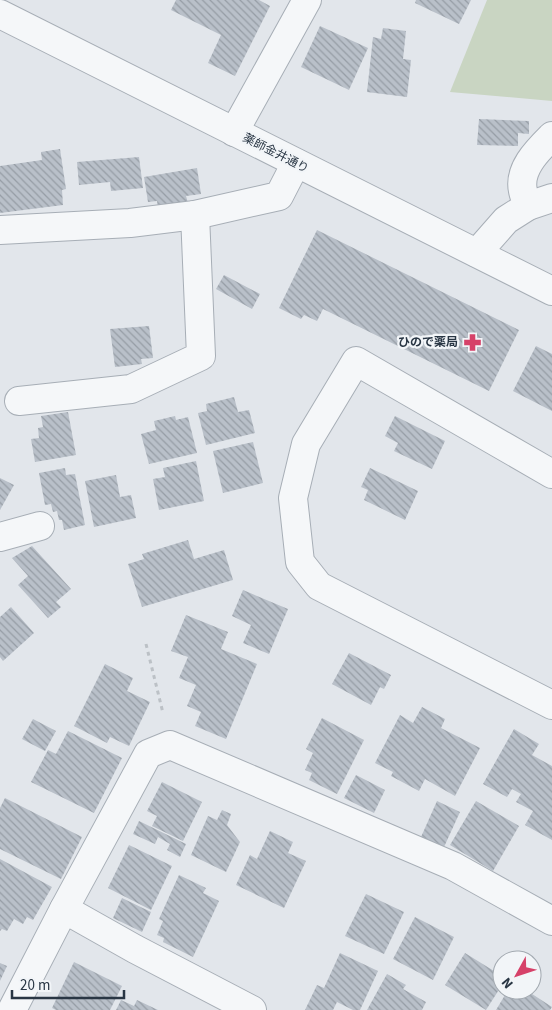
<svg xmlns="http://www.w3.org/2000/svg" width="552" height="1010" font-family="'Source Sans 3','Noto Sans JP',sans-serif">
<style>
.park{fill:#c9d5c2}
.building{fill:url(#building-back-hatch)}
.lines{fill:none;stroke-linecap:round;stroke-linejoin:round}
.minor-casing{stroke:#a7aeb6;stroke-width:30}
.path{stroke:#bcc1c6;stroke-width:3;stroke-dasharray:4 4;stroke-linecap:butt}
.minor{stroke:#f5f7f9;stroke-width:28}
.labels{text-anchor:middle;stroke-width:4.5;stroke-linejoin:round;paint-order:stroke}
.street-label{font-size:12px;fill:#293644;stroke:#f2f5f8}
.poi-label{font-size:12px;font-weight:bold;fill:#293644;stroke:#f2f5f8;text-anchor:end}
</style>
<defs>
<pattern id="building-back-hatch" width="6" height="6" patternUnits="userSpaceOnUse" patternTransform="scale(1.25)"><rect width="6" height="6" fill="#b9c0c9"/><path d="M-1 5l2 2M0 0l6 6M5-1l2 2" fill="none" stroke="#969da5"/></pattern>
</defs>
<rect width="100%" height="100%" fill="#e2e6eb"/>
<!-- park -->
<polygon class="park" points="487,0 552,0 552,101 450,92"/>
<!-- building -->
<g class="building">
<polygon points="176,0 259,0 270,6 235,76 208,63 221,35 171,10"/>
<polygon points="416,0 471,0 459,24 415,3"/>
<polygon points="320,26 368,48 349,90 301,67"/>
<polygon points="383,28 406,31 403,59 411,60 407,97 367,92 373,37 381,39"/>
<polygon points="479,119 529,121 529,134 518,133 518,146 477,145"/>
<polygon points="60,149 66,189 62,190 63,205 0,213 0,166 42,160 41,152"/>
<polygon points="139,157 143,188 111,191 110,182 79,185 77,162"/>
<polygon points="197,168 201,194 186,196 188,203 158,208 157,201 148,202 144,177"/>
<polygon points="317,230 519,330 489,391 323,309 317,321 304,315 301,319 279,308"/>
<polygon points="224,275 260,294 252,309 216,289"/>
<polygon points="149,326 153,358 141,359 142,364 115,367 110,329"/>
<polygon points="536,346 552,354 552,411 513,391"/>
<polygon points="234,397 238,412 249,410 255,433 206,445 198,413 207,411 206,404"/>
<polygon points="68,412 76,455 35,462 31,439 39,438 38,428 43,427 41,416"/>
<polygon points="175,416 176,420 188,417 197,453 149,464 141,434 156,430 154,421"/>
<polygon points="395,416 445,441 432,469 394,451 398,443 385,436"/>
<polygon points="253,442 263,483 223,493 213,451"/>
<polygon points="196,461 204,501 159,510 153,479 165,477 163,468"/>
<polygon points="65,468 66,475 75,474 85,525 64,530 62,520 59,520 57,511 53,512 51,504 45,505 39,473"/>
<polygon points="370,468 418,491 405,520 364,500 368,490 361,487"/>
<polygon points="116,475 120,497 131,495 136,518 94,527 85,481"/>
<polygon points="0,478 14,485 0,510"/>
<polygon points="188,540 194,559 224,550 233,580 142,607 128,564 144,559 142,554"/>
<polygon points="32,546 71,589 56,602 61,607 48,618 18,585 28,576 12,558"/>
<polygon points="243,590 288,609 269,654 243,643 251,625 232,616"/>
<polygon points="11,607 34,633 3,661 0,657 0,617"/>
<polygon points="186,615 228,632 221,649 257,664 226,739 195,726 201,712 187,706 196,685 179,678 188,657 171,651"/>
<polygon points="349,653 391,675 384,689 380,687 371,705 332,684"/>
<polygon points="105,664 133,678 127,691 150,702 129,746 110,737 107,743 74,726"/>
<polygon points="422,707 445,719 441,728 480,748 455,796 425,779 419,791 391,776 393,772 375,763 400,715 413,723"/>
<polygon points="322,718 364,740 337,794 309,780 312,773 305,770 313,753 306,749"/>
<polygon points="33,719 56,731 45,751 22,739"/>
<polygon points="514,729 539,744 532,755 552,766 552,840 525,825 533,811 516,802 521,794 512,789 507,797 483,784"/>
<polygon points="68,731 122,758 94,813 31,782 48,750 56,754"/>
<polygon points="356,775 385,790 374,813 344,798"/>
<polygon points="162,782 202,802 183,841 152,826 157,816 147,811"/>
<polygon points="5,798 82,837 61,879 0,849 0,808"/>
<polygon points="437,801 460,812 444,847 421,837"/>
<polygon points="476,801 519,826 493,871 450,845"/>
<polygon points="222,810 231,814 227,825 240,842 226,872 191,855 208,816 217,820"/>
<polygon points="139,821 186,844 180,857 167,850 170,844 158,837 155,844 133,834"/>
<polygon points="270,831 293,842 288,853 306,861 284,908 236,885 250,855 257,859"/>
<polygon points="129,845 172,866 151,910 108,888"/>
<polygon points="0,859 52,887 33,920 27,917 23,924 14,919 7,931 2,929 0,931"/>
<polygon points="179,875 206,888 203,893 219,901 193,957 163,942 164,938 157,935 163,921 159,919"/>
<polygon points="366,894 404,912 384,954 345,936"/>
<polygon points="122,898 151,912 142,932 113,918"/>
<polygon points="415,917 454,937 433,980 393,959"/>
<polygon points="340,953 378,971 360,1010 353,1010 337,1002 333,1010 305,1010 317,985 324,988"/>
<polygon points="465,953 502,976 502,985 486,1010 445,985"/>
<polygon points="74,962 122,986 110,1010 56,1010 52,1008"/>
<polygon points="0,963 7,966 0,981"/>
<polygon points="387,974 406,985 403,989 426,1002 422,1010 367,1010"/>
<polygon points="508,990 526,990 552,1007 550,1010 496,1010"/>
<polygon points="121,1000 134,1006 137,1000 158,1010 116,1010"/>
</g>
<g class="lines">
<defs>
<g id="minor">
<polyline points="0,14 552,291"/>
<polyline points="234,132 307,0"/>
<path d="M528,206c-2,-5 -4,-10 -5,-15 -5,-22 15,-41 29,-55"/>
<polyline points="0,230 130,223 195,215 279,196 296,163"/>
<polyline points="477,253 506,220 528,206 552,198"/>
<polyline points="19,401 131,389 201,356 195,215"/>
<polyline points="552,474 356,361 306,444 293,498 300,562 319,586 552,705"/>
<polyline points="0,537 40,526"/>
<polyline points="64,909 135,949 252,1010"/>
<polyline points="12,1010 64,909 148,754 170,745 453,866 552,921"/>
</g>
</defs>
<!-- minor casing -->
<use href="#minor" class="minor-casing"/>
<!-- path -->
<polyline class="path" points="146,644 163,713"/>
<!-- minor -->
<use href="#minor" class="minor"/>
</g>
<!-- icons -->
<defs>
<symbol id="pharmacy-bare" viewBox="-9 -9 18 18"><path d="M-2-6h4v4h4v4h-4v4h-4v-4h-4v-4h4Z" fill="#d64169" stroke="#f2f5f8" stroke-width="2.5" paint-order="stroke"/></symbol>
</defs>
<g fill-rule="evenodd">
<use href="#pharmacy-bare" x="460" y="330" width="25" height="25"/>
</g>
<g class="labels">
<!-- street labels -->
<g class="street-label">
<text transform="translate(276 153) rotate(27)" y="4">薬師金井通り</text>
</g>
<!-- poi labels -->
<g class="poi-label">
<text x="458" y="346">ひので薬局</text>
</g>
</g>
<!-- north arrow -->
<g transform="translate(517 975) rotate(230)"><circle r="24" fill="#f2f5f8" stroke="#a2a9b0"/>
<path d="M0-4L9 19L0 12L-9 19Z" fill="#d64169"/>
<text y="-8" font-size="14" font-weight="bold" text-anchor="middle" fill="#293644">N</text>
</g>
<!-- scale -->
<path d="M12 990v8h112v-8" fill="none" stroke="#293644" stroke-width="2.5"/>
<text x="20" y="990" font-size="15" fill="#293644" stroke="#f2f5f8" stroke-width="4" paint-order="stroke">20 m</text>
</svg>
